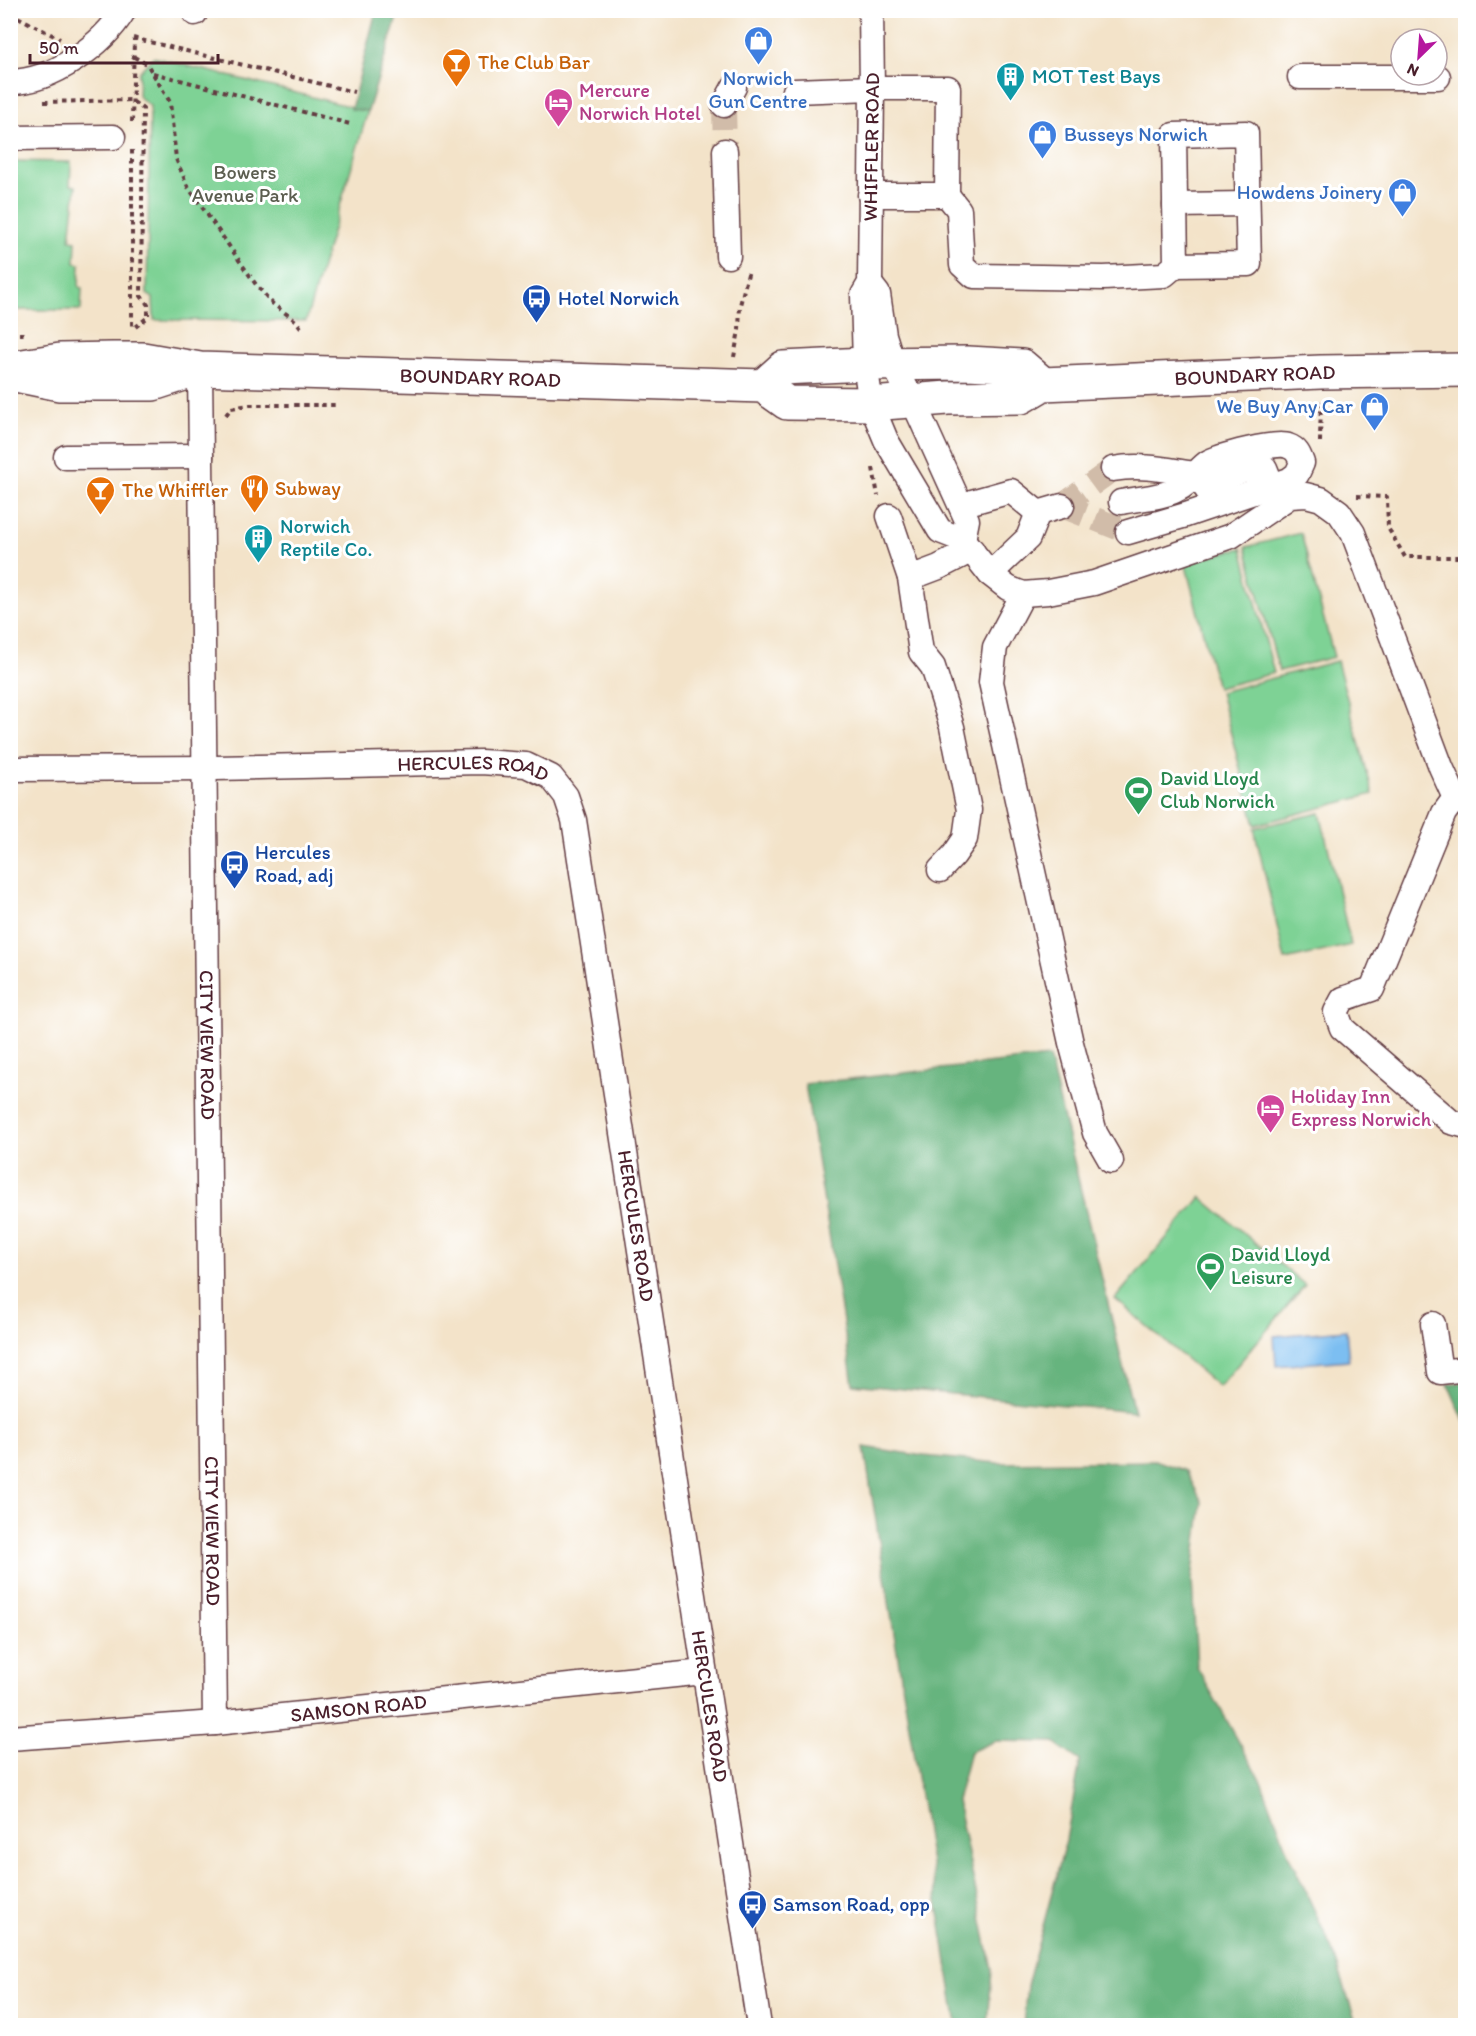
<svg xmlns="http://www.w3.org/2000/svg" width="1476" height="2036" font-family="Itim,sans-serif">
<style>
.green{fill:#7ed295;stroke:#647860;stroke-width:1.5}
.forest{fill:#66b47e;stroke:#586a54;stroke-width:1.5}
.water{fill:#7bbef1;stroke:#626e8e;stroke-width:1.5}
.lines{fill:none;stroke-linecap:round;stroke-linejoin:round}
.minor-tunnel{stroke:#d1bca9;stroke-width:24;stroke-dasharray:24 12;stroke-linecap:butt}
.minor-casing{stroke:#633c43;stroke-width:27}
.highway-casing{stroke:#633c43;stroke-width:36}
.path{stroke:#633c43;stroke-width:4;stroke-dasharray:4.5 4.5;stroke-linecap:butt}
.minor{stroke:#fff;stroke-width:24}
.highway{stroke:#fff;stroke-width:33}
.labels{text-anchor:middle;stroke-width:6;stroke-linejoin:round;paint-order:stroke}
.food-label{font-size:20px;fill:#c56008;stroke:#fff;text-anchor:start}
.culture-label{font-size:20px;fill:#0d838f;stroke:#fff;text-anchor:start}
.shop-label{font-size:20px;fill:#366cbe;stroke:#fff;text-anchor:end}
.hotel-label{font-size:20px;fill:#b23c85;stroke:#fff;text-anchor:start}
.street-label{font-size:20px;fill:#4a1f2b;stroke:#fff}
.park-label{font-size:20px;fill:#5c5e50;stroke:#fff}
.transit-label{font-size:20px;fill:#164399;stroke:#fff;text-anchor:start}
.leisure-label{font-size:20px;fill:#27864d;stroke:#fff;text-anchor:start}
</style>
<rect width="100%" height="100%" fill="#fff"/>
<filter id="ink" filterUnits="userSpaceOnUse"><feTurbulence type="fractalNoise" baseFrequency=".0167" numOctaves="2"/><feDisplacementMap in="SourceGraphic" scale="12" xChannelSelector="R" yChannelSelector="G"/><feConvolveMatrix kernelMatrix="1 2 1 2 8 2 1 2 1" color-interpolation-filters="sRGB"/></filter>
<filter id="wash" filterUnits="userSpaceOnUse"><feTurbulence type="fractalNoise" baseFrequency=".008" numOctaves="4" result="noise"/><feDisplacementMap in="SourceGraphic" scale="24" xChannelSelector="R" yChannelSelector="G"/><feGaussianBlur stdDeviation="1.35" result="paint"/><feColorMatrix in="noise" values="0 0 0 0 0 0 0 0 0 0 0 0 0 0 0 0 0 1.4 0 .05"/><feComposite in="paint" operator="in"/></filter>
<g filter="url(#wash)">
<rect width="100%" height="100%" fill="#f3e3c9"/>
<!-- green -->
<g class="green">
<polygon points="153,57 368,111 306,321 154,320 153,298 147,294 150,106 138,96 139,72"/>
<polygon points="11,161 71,162 70,185 76,186 70,240 76,241 75,263 80,264 79,287 82,288 81,310 11,310"/>
<polygon points="1301,533 1334,657 1279,671 1246,547"/>
<polygon points="1242,548 1274,673 1217,688 1185,562"/>
<polygon points="1337,661 1373,794 1255,825 1220,692"/>
<polygon points="1320,813 1351,945 1285,960 1254,828"/>
<polygon points="1201,1197 1305,1285 1219,1387 1115,1299"/>
</g>
<!-- forest -->
<g class="forest">
<polygon points="376,11 399,11 368,111 351,109"/>
<polygon points="1049,1057 1134,1412 853,1384 805,1084"/>
<polygon points="1465,1382 1466,1382 1465,1423 1448,1384"/>
<polygon points="864,1447 924,1456 998,1463 1158,1461 1186,1471 1202,1502 1192,1580 1197,1667 1262,1783 1290,1858 1332,1948 1357,2025 1023,2025 1027,1986 1066,1840 1080,1761 1053,1742 995,1741 970,1752 957,1801 992,1969 988,2025 957,2025"/>
</g>
<!-- water -->
<polygon class="water" points="1346,1330 1349,1360 1276,1366 1274,1336"/>
</g>
<g filter="url(#ink)">
<g class="lines">
<!-- minor-tunnel -->
<g class="minor-tunnel">
<polyline points="724,105 725,151"/>
<polyline points="1062,506 1128,532"/>
<polyline points="1062,506 1113,469"/>
</g>
<defs>
<g id="minor">
<polyline points="871,10 872,88 870,283 863,295 865,364 871,404 886,440 940,531 963,540 990,574 1008,588 1023,594 1048,592 1094,583 1231,536 1290,496 1306,495 1321,499 1339,512 1353,533 1441,767 1455,798 1466,805"/>
<polyline points="195,13 196,10"/>
<polyline points="1300,77 1438,77"/>
<path d="M10,82c42,0 93,-37 114,-72"/>
<polyline points="795,91 872,88 948,88 947,195 870,195"/>
<polyline points="724,105 734,87"/>
<polyline points="10,138 113,137"/>
<polyline points="725,151 728,256"/>
<polyline points="947,195 959,210 962,265 974,276 1104,278 1164,275 1176,265 1249,264 1246,133 1174,135 1176,265"/>
<polyline points="1175,205 1247,204"/>
<polyline points="871,285 878,294 884,335 893,364 913,401 967,520 963,540"/>
<path id="s1" d="M200,369l15,1354"/>
<polyline points="66,457 201,456"/>
<path d="M1113,469c29,-5 54,1 82,5l8,11"/>
<path d="M1207,490c18,-14 35,-22 58,-22l4,10 -6,10"/>
<path d="M1121,502c17,-4 39,-4 55,-12 14,-6 19,-18 31,-27 12,-7 69,-22 81,-17 9,3 11,9 14,17l-5,11 -8,6 -103,35 -58,17"/>
<polyline points="961,505 1011,491 1038,513"/>
<polyline points="1038,513 1062,506"/>
<polyline points="889,516 910,578"/>
<polyline points="990,574 1028,538 1038,513"/>
<polyline points="1023,594 995,647 991,682 1071,1043 1095,1133 1111,1161"/>
<path id="s2" d="M10,769l206,-1 265,-6 45,3 25,12 15,19 8,24 185,1206"/>
<polyline points="1455,798 1444,813 1372,989 1343,999 1336,1012 1342,1028 1451,1122 1466,1126"/>
<polyline points="940,870 954,855 965,839 969,810 952,727 933,667 921,652 910,578 939,567 972,550"/>
<polyline points="1433,1324 1440,1372 1466,1369"/>
<path id="s3" d="M10,1738l205,-15 489,-51"/>
</g>
<g id="highway">
<path id="s4" d="M10,368l50,-8 53,-1h30l57,10 563,17 24,17 84,1 77,-6 73,-1 22,-13 278,-12 145,-2"/>
<polyline points="16,375 60,384 153,384 193,371"/>
<polyline points="763,386 783,368 865,364 968,363 1022,366 1043,384"/>
</g>
</defs>
<!-- minor casing -->
<use href="#minor" class="minor-casing"/>
<!-- highway casing -->
<use href="#highway" class="highway-casing"/>
<!-- path -->
<g class="path">
<polyline points="10,13 60,39"/>
<polyline points="133,38 354,92"/>
<polyline points="134,57 147,64 170,102 176,159 188,187 257,286 273,304 296,321 302,329"/>
<polyline points="153,73 350,124"/>
<polyline points="44,102 131,100 143,109 141,296 148,305 148,317 133,329"/>
<polyline points="132,122 134,40"/>
<polyline points="132,150 132,329"/>
<polyline points="10,334 24,334"/>
<polyline points="734,357 739,330 740,305 749,270"/>
<polyline points="226,415 231,408 250,405 338,405"/>
<polyline points="1320,442 1321,398"/>
<polyline points="873,468 878,496"/>
<polyline points="1357,496 1387,497 1388,528 1405,557 1466,557"/>
</g>
<!-- minor -->
<use href="#minor" class="minor"/>
<!-- highway -->
<use href="#highway" class="highway"/>
</g>
</g>
<!-- icons -->
<defs>
<symbol id="shop-pin" viewBox="-11 -11 22 30"><path d="M0 17L-7.5 6A9.5 9.5 0 1 1 7.5 6Z" fill="#3f7fe0" stroke="#fff"/><path d="M-5-2.5h2.3a2.7 3.5 0 0 1 5.4 0H5L5.5 6h-11ZM-1.5-2.5h3a1.5 2.3 0 0 0-3 0Z" fill="#fff"/></symbol>
<symbol id="bar-pin" viewBox="-11 -11 22 30"><path d="M0 17L-7.5 6A9.5 9.5 0 1 1 7.5 6Z" fill="#e8710a" stroke="#fff"/><path d="M-6-5H6L.8 .8V4.5H3.5V6h-7V4.5H-.8V.8Z" fill="#fff"/></symbol>
<symbol id="building-pin" viewBox="-11 -11 22 30"><path d="M0 17L-7.5 6A9.5 9.5 0 1 1 7.5 6Z" fill="#0f9aa8" stroke="#fff"/><path d="M-4-6H4V6H1V3H-1V6H-4ZM-2.5-4.3h1.7v1.8h-1.7ZM.8-4.3h1.7v1.8H.8ZM-2.5-1h1.7V.8h-1.7ZM.8-1h1.7V.8H.8Z" fill="#fff"/></symbol>
<symbol id="hotel-pin" viewBox="-11 -11 22 30"><path d="M0 17L-7.5 6A9.5 9.5 0 1 1 7.5 6Z" fill="#d1479c" stroke="#fff"/><path d="M-6-4.5h1.5V1H6V5H4.5V3h-9V5H-6ZM-4 0a1.8 1.8 0 1 1 3.6 0ZM.5 0V-2.5h3Q6-2.5 6 0Z" fill="#fff"/></symbol>
<symbol id="bus-pin" viewBox="-11 -11 22 30"><path d="M0 17L-7.5 6A9.5 9.5 0 1 1 7.5 6Z" fill="#1a4fb4" stroke="#fff"/><path d="M-5-6H5V4H4V6H2V4H-2V6H-4V4H-5ZM-3.5-4V0h7V-4ZM-3.5 1.2v1.5H-2V1.2ZM2 1.2v1.5H3.5V1.2Z" fill="#fff"/></symbol>
<symbol id="restaurant-pin" viewBox="-11 -11 22 30"><path d="M0 17L-7.5 6A9.5 9.5 0 1 1 7.5 6Z" fill="#e8710a" stroke="#fff"/><path d="M-5-6h1v4h1v-4h1v4h1v-4h1v5L-1.5 .5V6h-2V.5L-5-1ZM5-6V6H3V1.5H1.5Q1.5-4 5-6Z" fill="#fff"/></symbol>
<symbol id="stadium-pin" viewBox="-11 -11 22 30"><path d="M0 17L-7.5 6A9.5 9.5 0 1 1 7.5 6Z" fill="#2e9e5b" stroke="#fff"/><path d="M0-5a6.5 5 0 1 0 0 10a6.5 5 0 1 0 0-10ZM-3.5-1.8h7v3.6h-7Z" fill="#fff"/></symbol>
</defs>
<g fill-rule="evenodd">
<use href="#shop-pin" x="742" y="24" width="33" height="45"/>
<use href="#bar-pin" x="440" y="46" width="33" height="45"/>
<use href="#building-pin" x="994" y="60" width="33" height="45"/>
<use href="#hotel-pin" x="542" y="86" width="33" height="45"/>
<use href="#shop-pin" x="1026" y="118" width="33" height="45"/>
<use href="#shop-pin" x="1386" y="176" width="33" height="45"/>
<use href="#bus-pin" x="520" y="282" width="33" height="45"/>
<use href="#shop-pin" x="1358" y="390" width="33" height="45"/>
<use href="#restaurant-pin" x="238" y="472" width="33" height="45"/>
<use href="#bar-pin" x="84" y="474" width="33" height="45"/>
<use href="#building-pin" x="242" y="522" width="33" height="45"/>
<use href="#stadium-pin" x="1122" y="774" width="33" height="45"/>
<use href="#bus-pin" x="218" y="848" width="33" height="45"/>
<use href="#hotel-pin" x="1254" y="1092" width="33" height="45"/>
<use href="#stadium-pin" x="1194" y="1250" width="33" height="45"/>
<use href="#bus-pin" x="736" y="1888" width="33" height="45"/>
</g>
<g class="labels">
<!-- food labels -->
<g class="food-label">
<text x="478" y="69">The Club Bar</text>
<text x="275" y="495">Subway</text>
<text x="122" y="497">The Whiffler</text>
</g>
<!-- culture labels -->
<g class="culture-label">
<text x="1032" y="83">MOT Test Bays</text>
<text x="280" y="533">Norwich<tspan x="280" dy="23">Reptile Co.</tspan></text>
</g>
<!-- shop labels -->
<g class="shop-label">
<text x="758" y="85" text-anchor="middle">Norwich<tspan x="758" dy="23">Gun Centre</tspan></text>
<text x="1064" y="141" text-anchor="start">Busseys Norwich</text>
<text x="1382" y="199">Howdens Joinery</text>
<text x="1353" y="413">We Buy Any Car</text>
</g>
<!-- hotel labels -->
<g class="hotel-label">
<text x="579" y="97">Mercure<tspan x="579" dy="23">Norwich Hotel</tspan></text>
<text x="1291" y="1103">Holiday Inn<tspan x="1291" dy="23">Express Norwich</tspan></text>
</g>
<!-- street labels -->
<g class="street-label">
<text transform="translate(871 147) rotate(-89)" y="7">WHIFFLER ROAD</text>
<text dy="7" stroke="none"><textPath href="#s4" startOffset="1256">BOUNDARY ROAD</textPath></text>
<text dy="7" stroke="none"><textPath href="#s4" startOffset="472">BOUNDARY ROAD</textPath></text>
<text dy="7" stroke="none"><textPath href="#s2" startOffset="464">HERCULES ROAD</textPath></text>
<text dy="7" stroke="none"><textPath href="#s1" startOffset="676">CITY VIEW ROAD</textPath></text>
<text dy="7" stroke="none"><textPath href="#s2" startOffset="1004">HERCULES ROAD</textPath></text>
<text dy="7" stroke="none"><textPath href="#s1" startOffset="1162">CITY VIEW ROAD</textPath></text>
<text dy="7" stroke="none"><textPath href="#s2" startOffset="1490">HERCULES ROAD</textPath></text>
<text dy="7" stroke="none"><textPath href="#s3" startOffset="350">SAMSON ROAD</textPath></text>
</g>
<!-- park labels -->
<g class="park-label">
<text x="245" y="179">Bowers<tspan x="245" dy="23">Avenue Park</tspan></text>
</g>
<!-- transit labels -->
<g class="transit-label">
<text x="558" y="305">Hotel Norwich</text>
<text x="255" y="859">Hercules<tspan x="255" dy="23">Road, adj</tspan></text>
<text x="773" y="1911">Samson Road, opp</text>
</g>
<!-- leisure labels -->
<g class="leisure-label">
<text x="1160" y="785">David Lloyd<tspan x="1160" dy="23">Club Norwich</tspan></text>
<text x="1231" y="1261">David Lloyd<tspan x="1231" dy="23">Leisure</tspan></text>
</g>
</g>
<!-- margin -->
<rect width="1476" height="2036" fill="none" stroke="#fff" stroke-width="36"/>
<!-- north arrow -->
<g transform="translate(1419 57) rotate(205)"><circle r="28" fill="#ffffff" stroke="#b7a5aa" stroke-width="1.5"/>
<path d="M0-4.5L10 22L0 15L-10 22Z" fill="#b5179e"/>
<text y="-9" font-size="16" font-weight="bold" text-anchor="middle" fill="#4a1f2b">N</text>
</g>
<!-- scale -->
<path d="M30 54v9h188v-9" fill="none" stroke="#4a1f2b" stroke-width="3"/>
<text x="39" y="54" font-size="18" fill="#4a1f2b" stroke="#ffffff" stroke-width="4.5" paint-order="stroke">50 m</text>
</svg>
